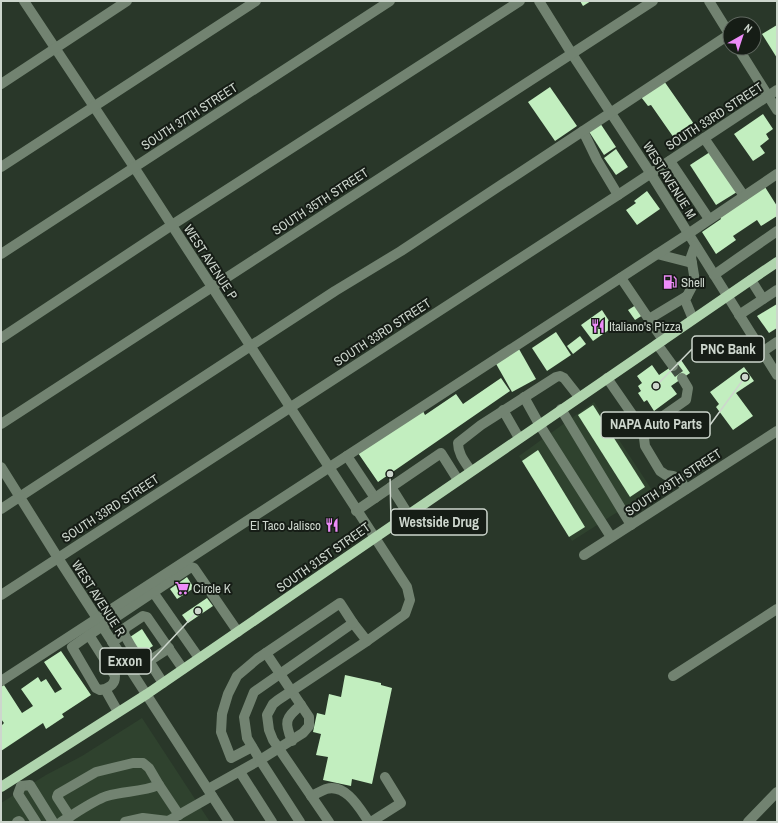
<svg xmlns="http://www.w3.org/2000/svg" width="778" height="823" font-family="'Archivo Narrow',sans-serif">
<style>
.built{fill:#2f422e}
.building{fill:#c2eebf}
.lines{fill:none;stroke-linecap:round;stroke-linejoin:round}
.minor-tunnel{stroke:#424f42;stroke-width:10;stroke-dasharray:10 5;stroke-linecap:butt}
.minor{stroke:#728371;stroke-width:10}
.major{stroke:#afd4ad;stroke-width:10}
.labels{text-anchor:middle;stroke-width:4;stroke-linejoin:round;paint-order:stroke}
.street-label{font-size:13px;fill:#cdd6cd;stroke:#161d16}
.poi-label{font-size:13px;fill:#cdd6cd;stroke:#161d16;text-anchor:start}
.leader{fill:none;stroke:#cdd6cd;stroke-width:1.5}
.callout-dot{fill:#cdd6cd;stroke:#161d16;stroke-width:1.5}
.callout{fill:#161d16;stroke:#cdd6cd;stroke-width:1.5}
.callout-label{font-size:14px;text-anchor:middle;font-weight:bold;fill:#cdd6cd}
</style>
<rect width="100%" height="100%" fill="#293729"/>
<!-- built -->
<g class="built">
<polygon points="594,402 652,490 572,541 519,456"/>
<polygon points="142,718 210,822 1,822 1,803 46,775 82,756"/>
</g>
<!-- building -->
<g class="building">
<polygon points="580,1 591,1 583,6"/>
<polygon points="777,25 777,58 762,34"/>
<polygon points="664,81 694,124 674,138 651,105 648,106 641,97"/>
<polygon points="550,87 577,126 555,141 528,102"/>
<polygon points="763,114 773,129 766,134 769,139 760,146 765,153 753,161 734,134"/>
<polygon points="600,123 616,147 604,155 588,130"/>
<polygon points="616,149 628,167 616,175 604,158"/>
<polygon points="710,152 737,192 716,205 690,165"/>
<polygon points="765,187 777,206 777,216 761,226 757,220 733,236 736,240 716,254 702,232 721,219 720,217"/>
<polygon points="647,191 660,209 637,225 626,210 636,203 634,201"/>
<polygon points="777,304 777,328 769,333 757,316"/>
<polygon points="636,305 643,315 635,320 628,310"/>
<polygon points="602,310 613,327 593,341 581,325"/>
<polygon points="556,332 571,355 547,371 532,348"/>
<polygon points="580,336 586,344 573,354 567,346"/>
<polygon points="519,349 536,379 512,392 495,362"/>
<polygon points="681,360 690,373 671,386 677,394 654,411 647,400 644,402 638,393 641,391 638,386 642,383 637,376 652,365 659,375"/>
<polygon points="744,367 754,381 736,393 753,416 733,430 716,407 719,404 710,392"/>
<polygon points="501,378 510,391 378,482 358,453 422,409 425,415 456,394 463,404"/>
<polygon points="593,405 645,487 630,497 578,415"/>
<polygon points="538,450 585,527 569,537 522,461"/>
<polygon points="187,577 194,588 177,599 170,589"/>
<polygon points="207,598 213,606 188,623 182,615"/>
<polygon points="142,629 153,646 140,654 130,637"/>
<polygon points="61,651 91,695 62,714 64,717 46,729 43,723 1,751 1,726 4,723 1,719 1,687 4,685 22,713 33,706 21,689 38,677 41,682 46,679 55,693 62,689 44,662"/>
<polygon points="345,675 381,683 381,685 392,688 372,784 352,779 351,786 323,780 328,757 316,755 321,734 313,732 317,713 325,715 329,694 341,697"/>
</g>
<g class="lines">
<!-- minor-tunnel -->
<polyline class="minor-tunnel" points="673,366 682,378"/>
<!-- minor -->
<g class="minor">
<polyline points="24,1 134,167 407,587 410,600 405,614 367,641 353,623 254,692 244,717 247,738 260,760 208,789"/>
<polyline points="539,1 572,54 651,174 777,375"/>
<polyline points="709,1 730,35"/>
<polyline points="738,48 777,110"/>
<polyline points="1,84 127,1"/>
<polyline points="583,131 597,160 618,195"/>
<polyline points="704,138 744,196"/>
<polyline points="670,161 709,219"/>
<polyline points="1,167 256,1"/>
<polyline points="1,254 390,1"/>
<polyline points="657,254 692,263"/>
<polyline points="714,275 777,231"/>
<polyline points="621,278 663,340"/>
<polyline points="751,280 763,299"/>
<polyline points="739,315 777,290"/>
<polyline points="649,319 687,296"/>
<polyline points="693,319 685,300 695,281 691,257 695,246"/>
<polyline points="1,338 172,225 520,1"/>
<polyline points="657,344 673,366"/>
<polyline points="762,352 777,342"/>
<polyline points="607,378 643,430 686,400 688,388 682,378"/>
<polyline points="524,397 539,424 611,537"/>
<polyline points="561,409 631,525"/>
<polyline points="503,410 519,438"/>
<polyline points="1,424 653,1"/>
<polyline points="643,430 645,446 660,471 666,475 673,476 679,478 686,489"/>
<polyline points="347,456 375,498"/>
<polyline points="1,467 58,558 229,822"/>
<path d="M471,471c-6,-9 -13,-17 -13,-28l23,-18 75,-48 4,-1 4,2 15,19"/>
<polyline points="391,487 408,514"/>
<polyline points="1,509 335,291 401,251 730,34"/>
<polyline points="356,511 441,453 458,480"/>
<polyline points="584,555 777,431"/>
<polyline points="153,592 199,658"/>
<polyline points="1,595 618,195 777,90"/>
<path d="M124,634c6,10 13,27 25,27l14,22"/>
<polyline points="89,635 191,567 194,568 238,632"/>
<polyline points="112,642 124,634 125,628 143,616 147,617 183,669"/>
<polyline points="266,653 309,717 309,726 303,733 260,760 300,822"/>
<polyline points="149,661 169,648"/>
<polyline points="673,676 777,609"/>
<polyline points="1,681 688,234 777,174"/>
<path d="M105,689l-5,1 -4,-2 -24,-41 17,-12 26,41c0,8 -4,10 -10,13l13,23"/>
<path d="M292,741c-8,-19 -7,-23 9,-36"/>
<polyline points="252,747 231,758 221,732 222,714 228,694 237,676 257,659 340,603 353,623"/>
<polyline points="240,772 272,822"/>
<polyline points="21,786 30,785 53,822"/>
<polyline points="21,786 18,794 36,822"/>
<path d="M311,796c5,-2 10,-5 15,-7 20,-6 34,20 43,33"/>
<polyline points="70,817 57,797 58,794 96,772 133,763 143,763 149,768 159,785"/>
<polyline points="17,822 19,821 20,822"/>
<path d="M61,822c12,-7 33,-22 46,-26 17,-5 35,-4 52,-11l20,30"/>
<polyline points="125,822 143,818 168,821"/>
<polyline points="170,822 168,821 212,796"/>
<polyline points="329,822 273,740 269,730 267,715 273,704 278,700 367,641"/>
<polyline points="371,822 401,803 385,777"/>
<polyline points="748,822 777,792"/>
</g>
<!-- major -->
<polyline class="major" points="1,787 147,694 777,262"/>
</g>
<!-- icons -->
<defs>
<symbol id="fuel-bare" viewBox="-9 -9 18 18"><path d="M-5.5-6h7V0h2V4h1.3V-2.5L3-4.5l.8-.8L6-3V5H2.5V1h-1V6h-7ZM-4.2-4.7v3.2H.2V-4.7Z" fill="#ee8cf9" stroke="#161d16" stroke-width="2.5" paint-order="stroke"/></symbol>
<symbol id="restaurant-bare" viewBox="-9 -9 18 18"><path d="M-5-6h1v4h1v-4h1v4h1v-4h1v5L-1.5 .5V6h-2V.5L-5-1ZM5-6V6H3V1.5H1.5Q1.5-4 5-6Z" fill="#ee8cf9" stroke="#161d16" stroke-width="2.5" paint-order="stroke"/></symbol>
<symbol id="supermarket-bare" viewBox="-9 -9 18 18"><path d="M-6-5.5h2.5l.6 2H6L4.5 2H-2.5L-4.4-4H-6ZM-1.5 3.2a1.3 1.3 0 1 0 .1 0ZM3 3.2a1.3 1.3 0 1 0 .1 0Z" fill="#ee8cf9" stroke="#161d16" stroke-width="2.5" paint-order="stroke"/></symbol>
</defs>
<g fill-rule="evenodd">
<use href="#fuel-bare" x="660" y="272" width="20" height="20"/>
<use href="#restaurant-bare" x="588" y="316" width="20" height="20"/>
<use href="#restaurant-bare" x="322" y="515" width="20" height="20"/>
<use href="#supermarket-bare" x="172" y="578" width="20" height="20"/>
</g>
<g class="labels">
<!-- street labels -->
<g class="street-label">
<text transform="translate(189 116) rotate(-33)" y="5">SOUTH 37TH STREET</text>
<text transform="translate(714 116) rotate(-33)" y="5">SOUTH 33RD STREET</text>
<text transform="translate(670 180) rotate(58)" y="5">WEST AVENUE M</text>
<text transform="translate(320 201) rotate(-33)" y="5">SOUTH 35TH STREET</text>
<text transform="translate(211 262) rotate(57)" y="5">WEST AVENUE P</text>
<text transform="translate(382 332) rotate(-33)" y="5">SOUTH 33RD STREET</text>
<text transform="translate(673 482) rotate(-33)" y="5">SOUTH 29TH STREET</text>
<text transform="translate(110 508) rotate(-33)" y="5">SOUTH 33RD STREET</text>
<text transform="translate(323 557) rotate(-35)" y="5">SOUTH 31ST STREET</text>
<text transform="translate(99 598) rotate(57)" y="5">WEST AVENUE R</text>
</g>
<!-- poi labels -->
<g class="poi-label">
<text x="681" y="287">Shell</text>
<text x="609" y="331">Italiano's Pizza</text>
<text x="321" y="530" text-anchor="end">El Taco Jalisco</text>
<text x="193" y="593">Circle K</text>
</g>
</g>
<!-- callouts -->
<path class="leader" d="M656 386L692 349M745 377L710 425M390 474L391 522M198 611L151 661"/>
<g class="callout-dot">
<circle cx="656" cy="386" r="4"/>
<circle cx="745" cy="377" r="4"/>
<circle cx="390" cy="474" r="4"/>
<circle cx="198" cy="611" r="4"/>
</g>
<g class="callout">
<rect x="692" y="336" width="72" height="26" rx="4"/>
<rect x="601" y="412" width="109" height="26" rx="4"/>
<rect x="391" y="509" width="96" height="26" rx="4"/>
<rect x="100" y="648" width="51" height="26" rx="4"/>
</g>
<g class="callout-label">
<text x="728" y="354">PNC Bank</text>
<text x="656" y="429">NAPA Auto Parts</text>
<text x="439" y="527">Westside Drug</text>
<text x="125" y="666">Exxon</text>
</g>
<!-- border -->
<rect width="778" height="823" fill="none" stroke="#cdd6cd" stroke-width="4"/>
<!-- north arrow -->
<g transform="translate(742 36) rotate(39)"><circle r="19" fill="#161d16" stroke="#5f675f"/>
<path d="M0-3L7 15L0 10L-7 15Z" fill="#ee8cf9"/>
<text y="-6" font-size="11" font-weight="bold" text-anchor="middle" fill="#cdd6cd">N</text>
</g>
</svg>
